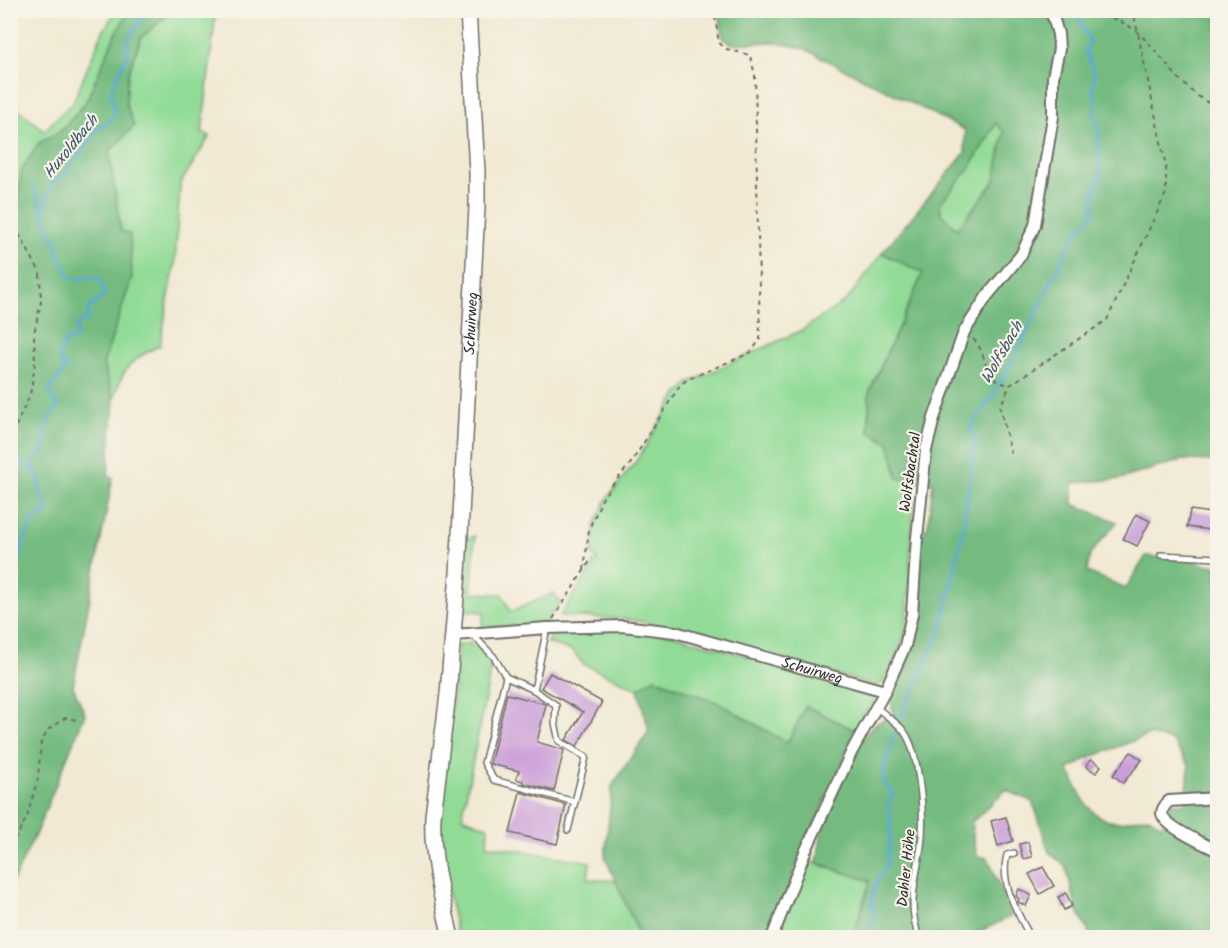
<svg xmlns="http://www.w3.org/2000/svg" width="1228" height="948" font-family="Kalam,sans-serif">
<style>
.green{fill:#92db97;stroke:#5e8361;stroke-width:1.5}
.forest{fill:#75bb80;stroke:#507356;stroke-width:1.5;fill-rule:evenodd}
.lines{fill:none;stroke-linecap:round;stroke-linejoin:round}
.stream{stroke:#5caad6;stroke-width:3}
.building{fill:#c99dd8}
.lane-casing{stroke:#706e66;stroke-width:8}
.street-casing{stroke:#706e66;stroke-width:14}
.secondary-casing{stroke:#706e66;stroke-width:18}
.path{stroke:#706e66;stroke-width:2;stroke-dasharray:4.5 4.5;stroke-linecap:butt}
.lane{stroke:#fff;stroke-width:5}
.street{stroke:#fff;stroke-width:10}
.secondary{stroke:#fff;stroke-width:15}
.labels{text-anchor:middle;stroke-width:4.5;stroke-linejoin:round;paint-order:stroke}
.street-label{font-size:15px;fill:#2b2b2b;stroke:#f7f3e8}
.water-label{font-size:16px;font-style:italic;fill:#3c5767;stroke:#f7f3e8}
</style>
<rect width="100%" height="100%" fill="#f7f3e8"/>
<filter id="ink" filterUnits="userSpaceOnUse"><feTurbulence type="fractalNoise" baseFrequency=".0167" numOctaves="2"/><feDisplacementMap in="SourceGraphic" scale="12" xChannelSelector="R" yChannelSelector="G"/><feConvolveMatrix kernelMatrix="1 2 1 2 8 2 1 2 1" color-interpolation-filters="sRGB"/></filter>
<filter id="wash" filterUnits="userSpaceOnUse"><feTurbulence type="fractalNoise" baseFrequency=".008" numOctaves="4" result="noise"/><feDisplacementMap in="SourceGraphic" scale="24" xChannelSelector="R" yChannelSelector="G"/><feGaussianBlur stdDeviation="1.35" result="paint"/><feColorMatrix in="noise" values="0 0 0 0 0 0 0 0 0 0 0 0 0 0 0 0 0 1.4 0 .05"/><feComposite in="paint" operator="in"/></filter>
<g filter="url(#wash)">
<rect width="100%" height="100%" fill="#f1e9d3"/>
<!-- green -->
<g class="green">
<polygon points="116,11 129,11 114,37 86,102 62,130 39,143 22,170 17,202 11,208 11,103 44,131 73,102 103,31"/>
<path d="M172,11h44l-14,122 8,3 -30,48 -5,79 -15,82c-31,17 -36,20 -46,54l-11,-35 29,-86 -11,-47 -12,-79 25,-26 -8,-22 2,-30 13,-36z"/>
<polygon points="997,122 1004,132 995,181 957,229 941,214 940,203 969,169"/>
<polygon points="882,253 923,273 869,393 869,432 889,443 898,478 915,480 907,623 903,641 883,683 875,686 676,628 626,619 560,616 597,560 592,554 595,525 607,499 637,460 676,396 690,382 802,330 847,300"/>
<polygon points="475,536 471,593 502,594 511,612 554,593 560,603 544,624 482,628 484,612 462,610 466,539"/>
<polygon points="626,629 674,635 876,694 877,699 863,715 856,731 806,706 787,743 719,703 655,678 638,689 583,664 573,651 547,643 550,635 558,631"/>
<polygon points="473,643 492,662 462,817 488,827 487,845 590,862 588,879 616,881 640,937 457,933 439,855 439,827 458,645"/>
<polygon points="806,860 870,881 853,937 775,938"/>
</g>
<!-- forest -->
<g class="forest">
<polygon points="129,11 172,11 141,38 128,74 126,104 134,126 109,152 121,231 130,234 132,278 103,364 114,399 108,476 113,477 73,686 85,714 36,833 11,885 11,208 17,201 22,170 39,143 62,130 86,102 114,37"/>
<path d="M719,11h498v450l-35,-1 -62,19 -47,4v21l44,18 -27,32 -3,18 39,16 20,-32 47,4 12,5h12v372h-126l-15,-30 -10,-40 -17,-15 -16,-50 -27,-12 -35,33 6,33 11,2 24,58 -44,21h-115l17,-56 -53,-18 6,-40 33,-75 17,-23 21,-10 -5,-23 19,-41 12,-111 8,-15 5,-42 -35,-5 -9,-35 -20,-11v-39l54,-120 -41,-20 83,-100v-23l-162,-82 -31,-6 -40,2 -9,-6zM996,123l8,9 -9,49 -38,48 -16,-15 -1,-11 29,-34zM1149,735l23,6 17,24 -3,38h-15l-9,23 -13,-9c-11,1 -23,5 -33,5 -28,-1 -37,-32 -48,-53l23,-12z"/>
<polygon points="654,678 719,703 787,743 806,706 856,731 796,867 768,937 640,937 605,857 612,786 649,731 638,689"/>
</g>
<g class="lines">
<!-- stream -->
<g class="stream">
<polyline points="35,188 42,209"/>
<polyline points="22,462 32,470"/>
<polyline points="10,577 21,559 23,544 32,523 47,511 46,502 40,492 40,477 32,470 34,461 44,452 46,441 46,424 58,406 49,393 52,386 65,369 59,357 66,341 76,338 77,325 87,320 89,308 105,295 100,280 92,276 79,280 68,275 58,252 57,242 47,224 43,210 53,183 61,179 69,171 71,162 86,147 96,129 110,121 115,113 111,96 114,83 128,54 128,39 142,18 151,10"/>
<polyline points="902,716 941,630 963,531 975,444 970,427 992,397 1017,353 1075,234 1093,215 1095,188 1100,178 1098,122 1094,114 1097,104 1092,88 1095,74 1085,50 1090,42 1080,23 1083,10"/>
<path d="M865,938l10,-19c-6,-22 -2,-36 12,-53 -1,-9 2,-15 3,-24 1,-12 1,-27 -2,-39l5,-9c-2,-3 -7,-8 -9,-12 -3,-7 7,-40 11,-49"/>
</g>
</g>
<g id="blocks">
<!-- building -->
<g class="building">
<polygon points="1190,510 1218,514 1218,531 1187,527"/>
<polygon points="1136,514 1150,521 1137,546 1123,539"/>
<polygon points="550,673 602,702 577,746 566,740 583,712 541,688"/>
<polygon points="507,694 546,704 537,742 564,750 554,791 523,783 523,781 516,779 519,771 490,764"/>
<polygon points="1131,752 1142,760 1123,783 1113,775"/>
<polygon points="1091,759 1101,766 1096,773 1086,766"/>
<polygon points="520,792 566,805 557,844 510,833"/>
<polygon points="1006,817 1013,841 998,846 991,821"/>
<polygon points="1028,842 1032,857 1023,859 1019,844"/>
<polygon points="1043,867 1054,886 1040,894 1029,874"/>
<polygon points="1019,889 1031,895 1026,906 1018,902 1019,899 1016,896"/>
<polygon points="1066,893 1072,906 1064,910 1058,897"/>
</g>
</g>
</g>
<g filter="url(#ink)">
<use href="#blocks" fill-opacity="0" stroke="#706e66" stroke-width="1.5"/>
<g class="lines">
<defs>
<g id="lane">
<polyline points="1161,555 1218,558"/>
<polyline points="473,635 494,657 506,677 534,690 556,705 555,723 559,741 586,757 568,830"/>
<polyline points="506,677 484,763 494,780 575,802"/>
<polyline points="534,690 547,628"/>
<path d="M877,708c8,7 18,13 25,21 18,20 23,90 19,117 -5,34 -14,57 -2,92"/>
<path d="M1014,853l-7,2c-8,28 11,59 24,83"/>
</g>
<g id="street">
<path id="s1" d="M454,635l93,-7 76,-2 52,6 210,59"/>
<path d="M1218,798l-49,3c-3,3 -7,8 -7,12 1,13 44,32 56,38"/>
<polyline points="772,938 805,852 852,751 885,691 905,646 912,614 917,538 926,450 934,418 964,332 987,296 1021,255 1035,225 1053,117 1053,77 1059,49 1058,34 1051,10"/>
</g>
<g id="secondary">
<path id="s2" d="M451,938c-9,-41 -20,-80 -18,-122l15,-122 10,-121 19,-366v-35l-9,-162"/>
</g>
</defs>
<!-- lane casing -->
<use href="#lane" class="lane-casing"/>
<!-- street casing -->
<use href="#street" class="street-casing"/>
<!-- secondary casing -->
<use href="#secondary" class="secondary-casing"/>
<!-- path -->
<g class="path">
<path d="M1086,10c17,5 37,10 51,22 27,23 45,62 81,75"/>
<polyline points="220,15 240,10"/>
<polyline points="10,218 40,272 41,302 34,333 35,364 30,395 12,434 10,447"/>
<path d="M973,339c17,16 7,41 37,46"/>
<polyline points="1011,454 1000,407 1010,385 1107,320 1166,193 1166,166 1133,10"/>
<polyline points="584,570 589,529 604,495 631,463 680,385 688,379 750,353 760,340 755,75 750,55 726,49 719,43 714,10"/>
<polyline points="553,619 592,558"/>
<polyline points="10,848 27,817 38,778 41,742 49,729 65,718 78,720"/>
</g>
<!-- lane -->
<use href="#lane" class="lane"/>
<!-- street -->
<use href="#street" class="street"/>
<!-- secondary -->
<use href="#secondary" class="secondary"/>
</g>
</g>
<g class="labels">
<!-- street labels -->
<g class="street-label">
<text dy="5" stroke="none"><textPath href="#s2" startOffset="618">Schuirweg</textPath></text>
<text transform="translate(910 472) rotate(-82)" y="5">Wolfsbachtal</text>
<text dy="5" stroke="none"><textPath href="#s1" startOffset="364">Schuirweg</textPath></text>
<text transform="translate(906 868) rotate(-84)" y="5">Dahler Höhe</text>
</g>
<!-- water labels -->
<g class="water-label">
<text transform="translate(70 146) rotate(-51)" y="6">Huxoldbach</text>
<text transform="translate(1001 352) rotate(-60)" y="6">Wolfsbach</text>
</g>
</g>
<!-- margin -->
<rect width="1228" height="948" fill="none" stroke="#f7f3e8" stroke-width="36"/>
</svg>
